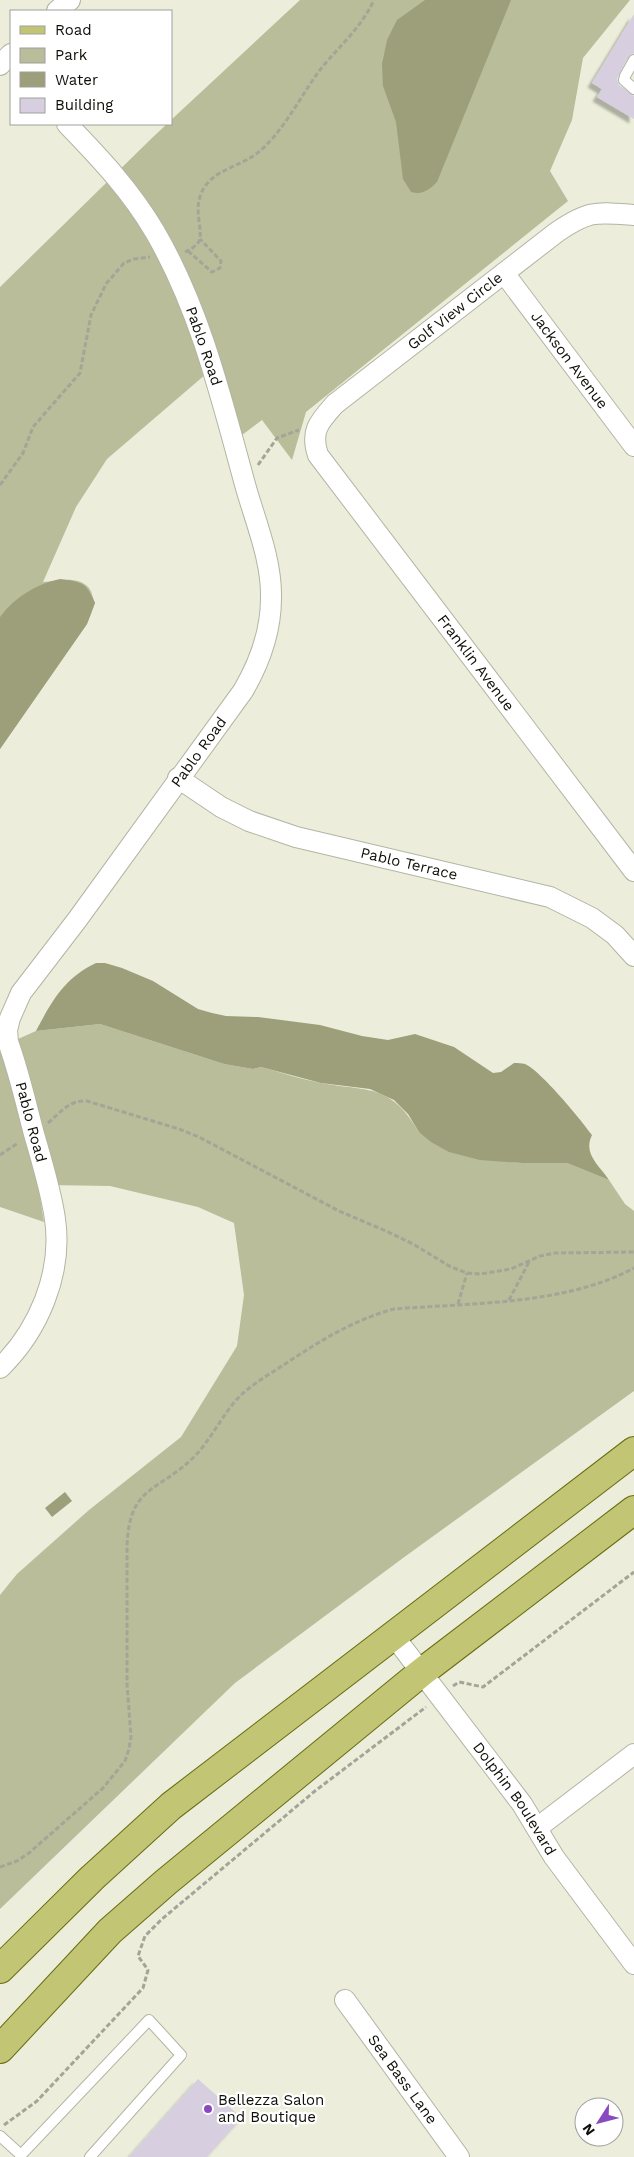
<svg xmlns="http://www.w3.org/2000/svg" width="634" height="2157" font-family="'Work Sans',sans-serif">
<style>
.green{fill:#b9bd99}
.water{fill:#9c9f7a}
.building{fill:#d7cfe0;filter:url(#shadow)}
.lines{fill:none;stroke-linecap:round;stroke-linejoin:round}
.lane-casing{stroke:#b3b5a3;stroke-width:12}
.street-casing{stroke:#b3b5a3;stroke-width:22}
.primary-casing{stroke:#686c12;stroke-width:30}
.path{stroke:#a4a596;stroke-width:3;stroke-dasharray:5 2.5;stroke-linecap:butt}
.lane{stroke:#fff;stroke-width:10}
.street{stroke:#fff;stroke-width:20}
.primary{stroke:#c1c574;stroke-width:28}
.poi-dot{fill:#8a4abf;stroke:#fff;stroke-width:2}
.labels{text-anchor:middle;stroke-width:4.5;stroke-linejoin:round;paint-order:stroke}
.street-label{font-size:15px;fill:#0f0f09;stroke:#fff}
.poi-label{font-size:15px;fill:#0f0f09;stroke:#fff;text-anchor:start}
</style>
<defs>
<filter id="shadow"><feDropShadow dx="-4.5" dy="4.5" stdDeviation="1" flood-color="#0004"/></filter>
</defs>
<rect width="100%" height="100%" fill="#eceedb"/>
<!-- green -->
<g class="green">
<path d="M300,0h330l-47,58 -11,62 -22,51 18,30 -262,211 -14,48 -30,-40 -20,15 -29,-67 -106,91 -31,48 -33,75c14,-1 35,-7 46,6 3,4 4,11 6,15l-8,21 -87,125v-462l153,-150 14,-13h4v-4z"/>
<path d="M100,1024l124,40 29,5 8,-2c19,5 39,12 60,16 48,9 69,0 98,49l82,29 21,2h45l42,17 16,24 9,7v180l-231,167 -168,125 -235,226v-314l17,-21 72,-64 92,-73 56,-91 7,-51 -10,-72 -36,-16 -88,-21 -62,-1 -9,6 5,31 -44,-15v-160l36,-16z"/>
</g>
<!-- water -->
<g class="water">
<path d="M425,0h86l-74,182c-8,8 -14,13 -26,10l-8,-13 -7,-57 -13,-36 -1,-22 5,-24 10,-20z"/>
<path d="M60,579c22,3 26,3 35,24l-8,21 -87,125v-132c15,-20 36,-33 60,-38z"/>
<path d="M96,963h9l17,5 31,13 45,28 14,4 14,3 32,1 62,8 42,11 26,4 27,-6 39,13 39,26 8,-1 13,-9c3,0 8,0 11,1 15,6 57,57 67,71 -9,19 6,29 17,45l-42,-17h-45l-42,-3 -31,-8 -18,-10 -12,-10 -11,-18 -14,-14 -24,-11 -49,-6 -60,-16 -8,2 -29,-5 -124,-40 -64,7c16,-30 28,-53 60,-68z"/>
<polygon points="65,1492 72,1501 52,1517 45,1508"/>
</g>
<!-- building -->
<g class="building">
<polygon points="634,14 634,53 628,57 617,79 619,85 634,96 634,119 597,97 602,89 592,83"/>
<polygon points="198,2079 242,2118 207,2157 129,2157"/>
</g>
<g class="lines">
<defs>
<g id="lane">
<polyline points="634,60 625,76 624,80 634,89"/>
<polyline points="0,2136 21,2155 149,2020 181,2055 90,2157"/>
</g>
<g id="street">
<polyline points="57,11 70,0"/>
<polyline points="0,65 11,54"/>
<path id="s1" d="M634,215c-38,-3 -45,-5 -77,17l-222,172c-16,18 -25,27 -17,51l316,416"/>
<path id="s2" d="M504,273l130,173"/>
<path id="s3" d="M178,778l43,29 28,14 47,16 254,60 42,21 23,17 19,21"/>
<path id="s4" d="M0,1368c38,-37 63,-94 55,-149 -4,-28 -13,-57 -21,-85 -8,-30 -15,-62 -26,-92l-1,-12 3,-12 11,-25 56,-73 166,-229c17,-29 28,-59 28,-93 1,-37 -15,-75 -25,-110 -24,-87 -45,-177 -91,-256 -24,-41 -55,-74 -88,-108"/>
<path id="s5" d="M393,1635l129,169 32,53 80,107"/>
<polyline points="537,1828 634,1754"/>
<path id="s6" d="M345,2000l114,157"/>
</g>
<g id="primary">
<polyline points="0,1969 92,1878 171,1806 634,1451"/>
<polyline points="0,2049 110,1931 166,1882 422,1672 634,1510"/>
</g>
</defs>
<!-- lane casing -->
<use href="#lane" class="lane-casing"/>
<!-- street casing -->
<use href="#street" class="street-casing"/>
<!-- primary casing -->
<use href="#primary" class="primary-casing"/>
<!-- path -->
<g class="path">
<polyline points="188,251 212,272 220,268 221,261 200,239"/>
<path d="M185,252c4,-2 10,-5 13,-9 8,-12 -9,-35 8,-58 13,-17 38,-20 54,-34 27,-24 41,-57 63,-85 18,-21 39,-40 51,-66"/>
<polyline points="258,465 277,438 299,430"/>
<polyline points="0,485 23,453 33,427 80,373 91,315 106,284 124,263 134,259 150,257"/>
<path d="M48,1123c13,-11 21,-23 39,-22l92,28 20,8 140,74 47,20 27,13 38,23 16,6 13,1 31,-5 29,-13 15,-3 79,-1"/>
<polyline points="0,1155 18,1143"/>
<polyline points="509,1300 529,1262"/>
<polyline points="458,1304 467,1273"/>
<polyline points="453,1686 459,1682 483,1687 634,1572"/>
<path d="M0,1867l17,-6 12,-8 74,-65 22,-27 4,-12 2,-12 -4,-53v-137c2,-61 29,-54 66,-89 18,-18 29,-43 46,-61 13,-13 31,-23 46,-33 35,-23 68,-44 109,-55 76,-6 172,-4 240,-41"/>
<polyline points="4,2125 37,2101 143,1988 148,1970 138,1956 145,1936 162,1919 315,1791 426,1707"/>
</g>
<!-- lane -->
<use href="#lane" class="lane"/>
<!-- street -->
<use href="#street" class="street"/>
<!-- primary -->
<use href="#primary" class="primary"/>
</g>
<!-- markers -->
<circle class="poi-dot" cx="208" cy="2109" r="5"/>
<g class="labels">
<!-- street labels -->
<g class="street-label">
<text transform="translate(455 311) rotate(-38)" y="5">Golf View Circle</text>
<text transform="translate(204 346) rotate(71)" y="5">Pablo Road</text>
<text dy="5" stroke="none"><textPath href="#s2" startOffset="109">Jackson Avenue</textPath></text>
<text dy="5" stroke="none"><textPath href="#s1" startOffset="681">Franklin Avenue</textPath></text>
<text dy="5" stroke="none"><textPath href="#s4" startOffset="699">Pablo Road</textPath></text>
<text dy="5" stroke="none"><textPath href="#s3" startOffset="249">Pablo Terrace</textPath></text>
<text transform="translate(31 1122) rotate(75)" y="5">Pablo Road</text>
<text dy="5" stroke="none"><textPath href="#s5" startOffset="204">Dolphin Boulevard</textPath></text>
<text dy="5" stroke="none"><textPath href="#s6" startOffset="98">Sea Bass Lane</textPath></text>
</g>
<!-- poi labels -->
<g class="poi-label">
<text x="218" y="2105">Bellezza Salon<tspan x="218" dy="17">and Boutique</tspan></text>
</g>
</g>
<!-- legend -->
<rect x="10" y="10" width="162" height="115" fill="#ffffff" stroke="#9f9f9d"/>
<rect x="20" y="26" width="25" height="8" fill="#c1c574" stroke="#9f9f9d"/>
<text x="55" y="35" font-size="15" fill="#0f0f09">Road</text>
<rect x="20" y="48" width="25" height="15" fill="#b9bd99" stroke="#9f9f9d"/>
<text x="55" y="60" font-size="15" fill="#0f0f09">Park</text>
<rect x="20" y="72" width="25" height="15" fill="#9c9f7a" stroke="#9f9f9d"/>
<text x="55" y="85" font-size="15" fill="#0f0f09">Water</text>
<rect x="20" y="98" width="25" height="15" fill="#d7cfe0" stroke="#9f9f9d"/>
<text x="55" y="110" font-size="15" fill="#0f0f09">Building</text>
<!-- north arrow -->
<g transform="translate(599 2122) rotate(234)"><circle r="24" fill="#ffffff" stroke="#9f9f9d"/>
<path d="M0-4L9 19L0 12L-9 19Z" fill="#8a4abf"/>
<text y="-8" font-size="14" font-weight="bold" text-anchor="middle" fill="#0f0f09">N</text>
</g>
</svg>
